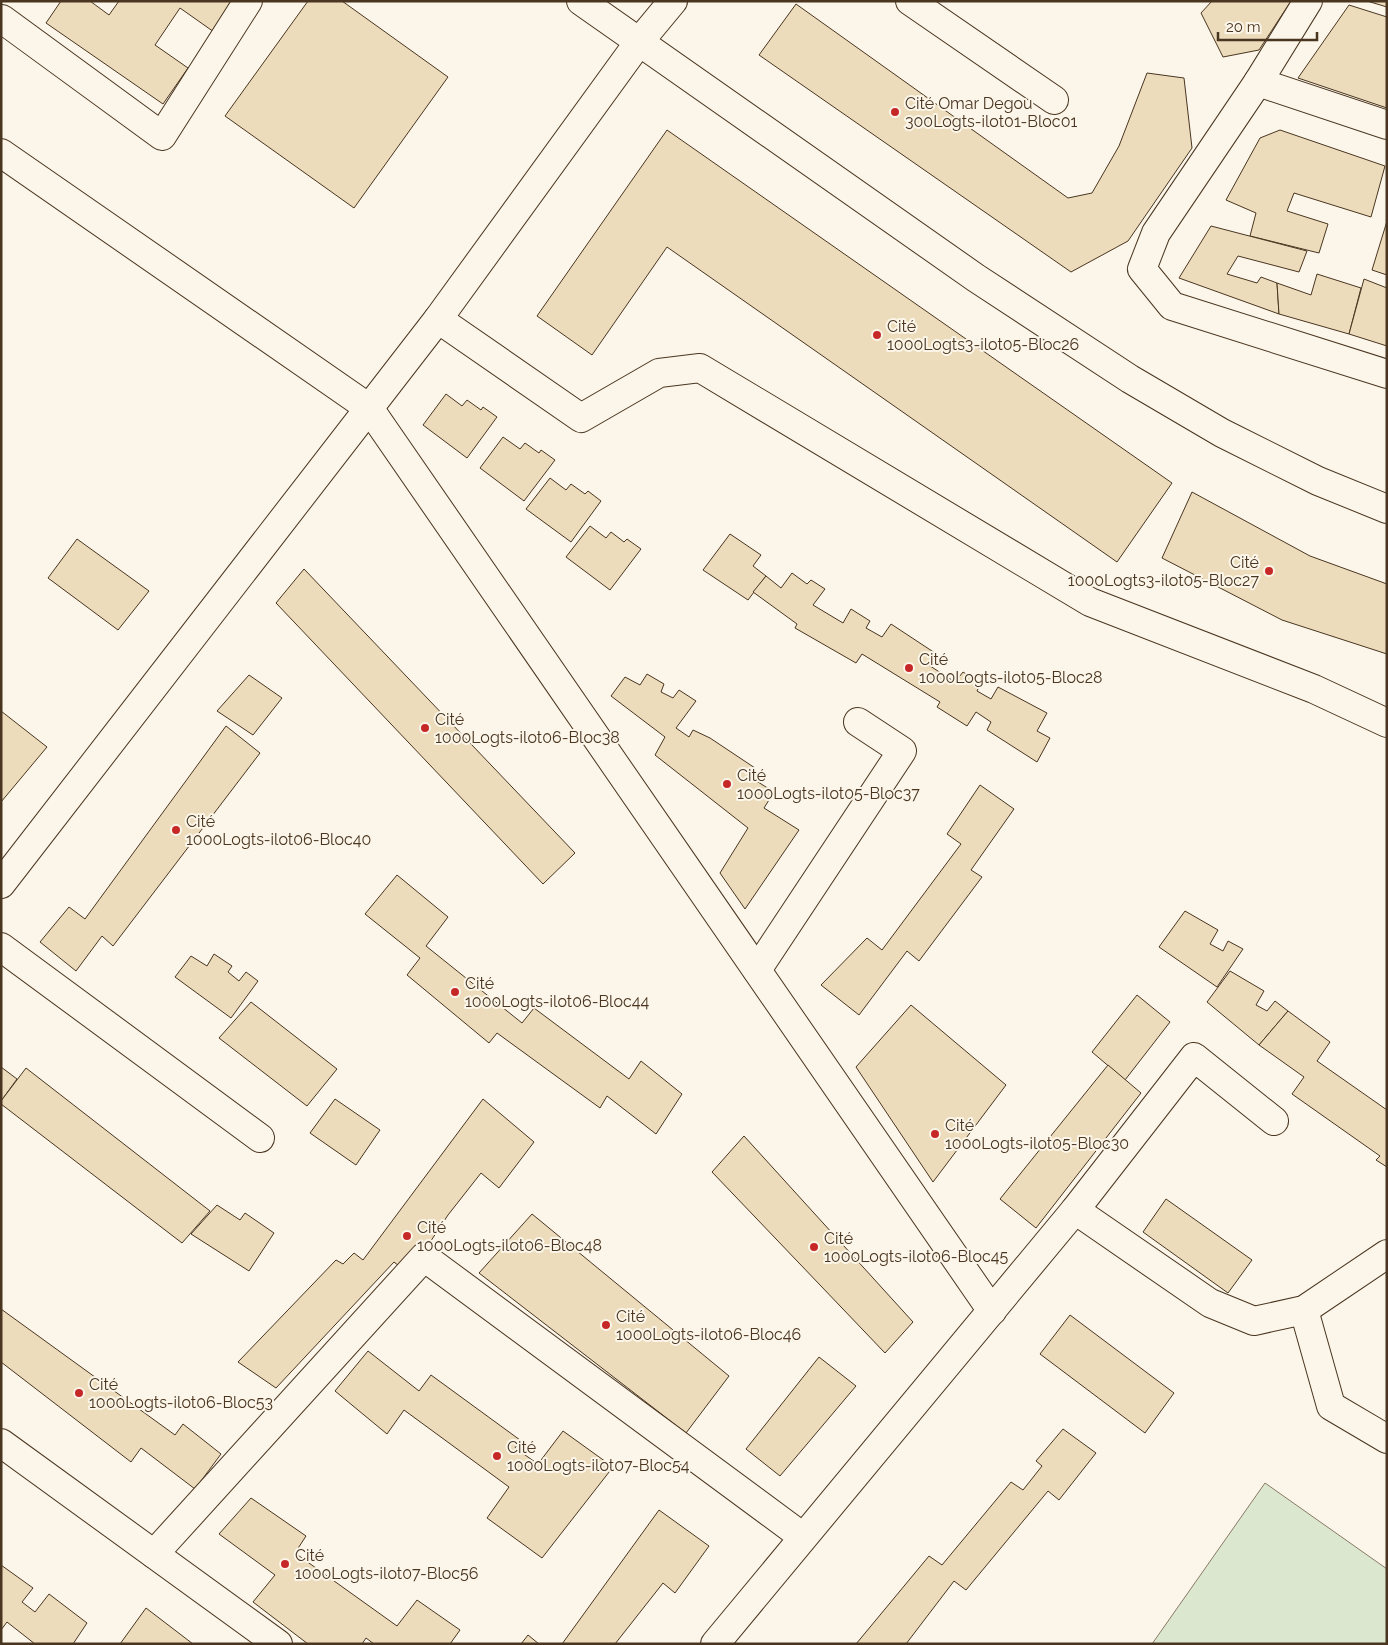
<svg xmlns="http://www.w3.org/2000/svg" width="1388" height="1645" font-family="Raleway,sans-serif">
<style>
.green{fill:#dce7d0;stroke:#887966}
.building{fill:#ecdcbc;stroke:#4a3520}
.lines{fill:none;stroke-linecap:round;stroke-linejoin:round}
.minor-casing{stroke:#4a3520;stroke-width:30}
.major-casing{stroke:#4a3520;stroke-width:30}
.minor{stroke:#fbf6e9;stroke-width:28}
.major{stroke:#fbf6e9;stroke-width:28}
.poi-dot{fill:#c62828;stroke:#fbf6e9;stroke-width:2}
.labels{text-anchor:middle;stroke-width:4;stroke-linejoin:round;paint-order:stroke}
.poi-label{font-size:16px;fill:#4a3520;stroke:#fbf6e9;text-anchor:start}
</style>
<rect width="100%" height="100%" fill="#fbf6e9"/>
<!-- green -->
<polygon class="green" points="1265,1483 1387,1569 1387,1644 1152,1644"/>
<!-- building -->
<g class="building">
<polygon points="61,1 90,1 109,15 119,1 236,1 214,32 180,8 155,45 188,68 163,104 46,23"/>
<polygon points="308,1 342,1 448,77 354,208 225,116"/>
<polygon points="1212,1 1291,1 1259,50 1223,57 1201,13"/>
<polygon points="1367,1 1387,1 1387,7"/>
<polygon points="796,4 1068,198 1092,193 1119,146 1147,73 1184,78 1192,148 1128,241 1071,272 759,55"/>
<polygon points="1349,5 1387,17 1387,108 1298,78"/>
<polygon points="667,130 1172,483 1117,562 667,247 592,355 537,316"/>
<polygon points="1280,130 1385,166 1371,217 1294,193 1287,211 1328,224 1319,253 1250,236 1256,213 1226,200 1260,138"/>
<polygon points="1387,221 1387,275 1372,270"/>
<polygon points="1211,226 1307,251 1299,272 1238,256 1227,274 1257,283 1261,277 1277,283 1279,314 1179,278"/>
<polygon points="1317,274 1361,288 1349,334 1279,314 1277,283 1311,295"/>
<polygon points="1364,279 1387,288 1387,346 1349,334"/>
<polygon points="446,394 462,406 467,400 481,410 483,407 497,417 467,458 423,425"/>
<polygon points="503,437 520,449 525,443 539,453 541,450 555,460 524,501 480,468"/>
<polygon points="550,478 566,490 571,484 585,494 588,491 601,501 571,542 526,509"/>
<polygon points="1192,492 1310,556 1387,584 1387,654 1282,620 1162,558"/>
<polygon points="590,526 606,538 611,532 624,542 627,539 641,549 610,590 566,557"/>
<polygon points="730,534 761,555 753,566 766,576 748,600 703,570"/>
<polygon points="77,539 149,591 118,630 48,578"/>
<polygon points="304,569 575,853 543,884 276,603"/>
<polygon points="792,573 807,584 811,580 825,589 813,605 843,623 851,609 870,621 866,628 882,637 891,624 935,653 927,664 955,682 963,672 981,683 977,691 991,699 998,687 1047,713 1037,731 1050,738 1037,762 987,730 991,722 976,712 967,726 937,707 940,702 862,654 856,663 795,628 797,624 753,592 766,576 781,588"/>
<polygon points="647,674 664,684 661,692 673,698 679,690 696,701 676,728 689,737 693,730 710,738 755,768 750,777 774,792 764,808 799,830 745,909 720,873 748,828 655,755 665,737 611,696 625,677 640,685"/>
<polygon points="249,675 282,698 253,735 217,711"/>
<polygon points="1,711 47,747 1,802"/>
<polygon points="226,726 260,753 113,946 102,936 76,971 40,942 69,907 85,919"/>
<polygon points="980,785 1014,809 971,870 982,877 919,961 907,951 859,1015 821,985 867,938 882,950 961,844 947,834"/>
<polygon points="397,875 448,917 426,946 522,1023 534,1008 629,1079 641,1061 682,1094 656,1134 607,1096 600,1108 497,1033 489,1043 407,975 420,958 365,914"/>
<polygon points="1185,911 1218,930 1210,944 1223,951 1228,941 1243,949 1217,987 1159,947"/>
<polygon points="214,954 232,966 228,972 239,981 246,972 258,981 231,1018 175,977 191,956 207,966"/>
<polygon points="1230,971 1264,991 1256,1005 1267,1011 1275,1001 1288,1011 1259,1045 1207,1002"/>
<polygon points="1137,995 1170,1022 1125,1080 1092,1052"/>
<polygon points="251,1002 337,1069 307,1106 219,1038"/>
<polygon points="911,1005 1006,1085 933,1182 856,1067"/>
<polygon points="1288,1011 1330,1042 1317,1061 1387,1110 1387,1167 1376,1160 1380,1156 1292,1094 1304,1077 1259,1045"/>
<polygon points="1108,1065 1141,1093 1036,1228 1000,1199"/>
<polygon points="1,1067 17,1079 1,1101"/>
<polygon points="26,1068 210,1211 182,1243 1,1104 1,1101"/>
<polygon points="335,1099 380,1130 356,1165 310,1133"/>
<polygon points="483,1099 534,1142 499,1188 481,1173 448,1215 409,1274 394,1262 276,1388 238,1362 336,1260 343,1264 354,1253 363,1260"/>
<polygon points="744,1136 913,1322 885,1353 712,1172"/>
<polygon points="1166,1199 1252,1260 1228,1293 1143,1232"/>
<polygon points="217,1205 240,1220 245,1213 274,1233 249,1271 191,1234"/>
<polygon points="532,1214 729,1376 686,1433 479,1273"/>
<polygon points="1,1309 175,1435 183,1424 221,1454 195,1489 141,1448 131,1462 1,1362"/>
<polygon points="1070,1315 1174,1393 1145,1433 1040,1354"/>
<polygon points="368,1351 419,1391 431,1375 520,1440 515,1448 538,1464 563,1431 613,1467 542,1558 487,1518 509,1487 404,1410 387,1434 335,1391"/>
<polygon points="819,1357 856,1386 780,1476 746,1449"/>
<polygon points="1063,1429 1096,1453 1059,1500 1048,1491 966,1590 954,1581 906,1644 856,1644 929,1556 942,1565 1011,1482 1023,1490 1042,1466 1036,1461"/>
<polygon points="251,1498 306,1536 295,1553 397,1626 417,1600 460,1630 450,1644 374,1644 366,1638 362,1644 308,1644 253,1602 275,1575 219,1534"/>
<polygon points="659,1510 709,1546 675,1593 663,1583 615,1644 562,1644"/>
<polygon points="1,1565 33,1588 22,1602 35,1612 49,1594 87,1623 73,1644 35,1644 7,1622 1,1630"/>
<polygon points="146,1608 193,1644 120,1644"/>
<polygon points="528,1635 539,1644 521,1644"/>
</g>
<g class="lines">
<defs>
<g id="minor">
<polyline points="910,1 1054,100"/>
<polyline points="1308,1 1258,82 1156,233 1142,269 1172,306 1387,374"/>
<polyline points="2,19 162,136 248,1"/>
<polyline points="1258,82 1387,125"/>
<polyline points="1,153 369,408 992,1311"/>
<polyline points="438,319 581,418 659,373 700,368 1090,602 1314,689 1387,723"/>
<polyline points="1,884 438,319 639,42 673,1"/>
<polyline points="1,947 260,1138"/>
<polyline points="757,970 902,751 858,722"/>
<polyline points="1075,1210 1210,1303 1254,1321 1304,1310 1387,1254"/>
<polyline points="1304,1310 1331,1406 1387,1439"/>
<polyline points="1,1443 278,1644"/>
<polyline points="154,1554 424,1257 803,1537"/>
<polyline points="715,1644 1075,1210 1194,1057 1274,1121"/>
</g>
<polyline id="major" points="581,1 976,278 1130,379 1222,433 1318,481 1387,509"/>
</defs>
<!-- minor casing -->
<use href="#minor" class="minor-casing"/>
<!-- major casing -->
<use href="#major" class="major-casing"/>
<!-- minor -->
<use href="#minor" class="minor"/>
<!-- major -->
<use href="#major" class="major"/>
</g>
<!-- markers -->
<g class="poi-dot">
<circle cx="895" cy="112" r="5"/>
<circle cx="877" cy="335" r="5"/>
<circle cx="1269" cy="571" r="5"/>
<circle cx="909" cy="668" r="5"/>
<circle cx="425" cy="728" r="5"/>
<circle cx="727" cy="784" r="5"/>
<circle cx="176" cy="830" r="5"/>
<circle cx="455" cy="992" r="5"/>
<circle cx="935" cy="1134" r="5"/>
<circle cx="407" cy="1236" r="5"/>
<circle cx="814" cy="1247" r="5"/>
<circle cx="606" cy="1325" r="5"/>
<circle cx="79" cy="1393" r="5"/>
<circle cx="497" cy="1456" r="5"/>
<circle cx="285" cy="1564" r="5"/>
</g>
<g class="labels">
<!-- poi labels -->
<g class="poi-label">
<text x="905" y="109">Cité Omar Degou<tspan x="905" dy="18">300Logts-ilot01-Bloc01</tspan></text>
<text x="887" y="332">Cité<tspan x="887" dy="18">1000Logts3-ilot05-Bloc26</tspan></text>
<text x="1259" y="568" text-anchor="end">Cité<tspan x="1259" dy="18">1000Logts3-ilot05-Bloc27</tspan></text>
<text x="919" y="665">Cité<tspan x="919" dy="18">1000Logts-ilot05-Bloc28</tspan></text>
<text x="435" y="725">Cité<tspan x="435" dy="18">1000Logts-ilot06-Bloc38</tspan></text>
<text x="737" y="781">Cité<tspan x="737" dy="18">1000Logts-ilot05-Bloc37</tspan></text>
<text x="186" y="827">Cité<tspan x="186" dy="18">1000Logts-ilot06-Bloc40</tspan></text>
<text x="465" y="989">Cité<tspan x="465" dy="18">1000Logts-ilot06-Bloc44</tspan></text>
<text x="945" y="1131">Cité<tspan x="945" dy="18">1000Logts-ilot05-Bloc30</tspan></text>
<text x="417" y="1233">Cité<tspan x="417" dy="18">1000Logts-ilot06-Bloc48</tspan></text>
<text x="824" y="1244">Cité<tspan x="824" dy="18">1000Logts-ilot06-Bloc45</tspan></text>
<text x="616" y="1322">Cité<tspan x="616" dy="18">1000Logts-ilot06-Bloc46</tspan></text>
<text x="89" y="1390">Cité<tspan x="89" dy="18">1000Logts-ilot06-Bloc53</tspan></text>
<text x="507" y="1453">Cité<tspan x="507" dy="18">1000Logts-ilot07-Bloc54</tspan></text>
<text x="295" y="1561">Cité<tspan x="295" dy="18">1000Logts-ilot07-Bloc56</tspan></text>
</g>
</g>
<!-- border -->
<rect width="1388" height="1645" fill="none" stroke="#4a3520" stroke-width="5"/>
<!-- scale -->
<path d="M1218 32v8h99v-8" fill="none" stroke="#4a3520" stroke-width="2.5"/>
<text x="1226" y="32" font-size="15" fill="#4a3520" stroke="#fbf6e9" stroke-width="4" paint-order="stroke">20 m</text>
</svg>
